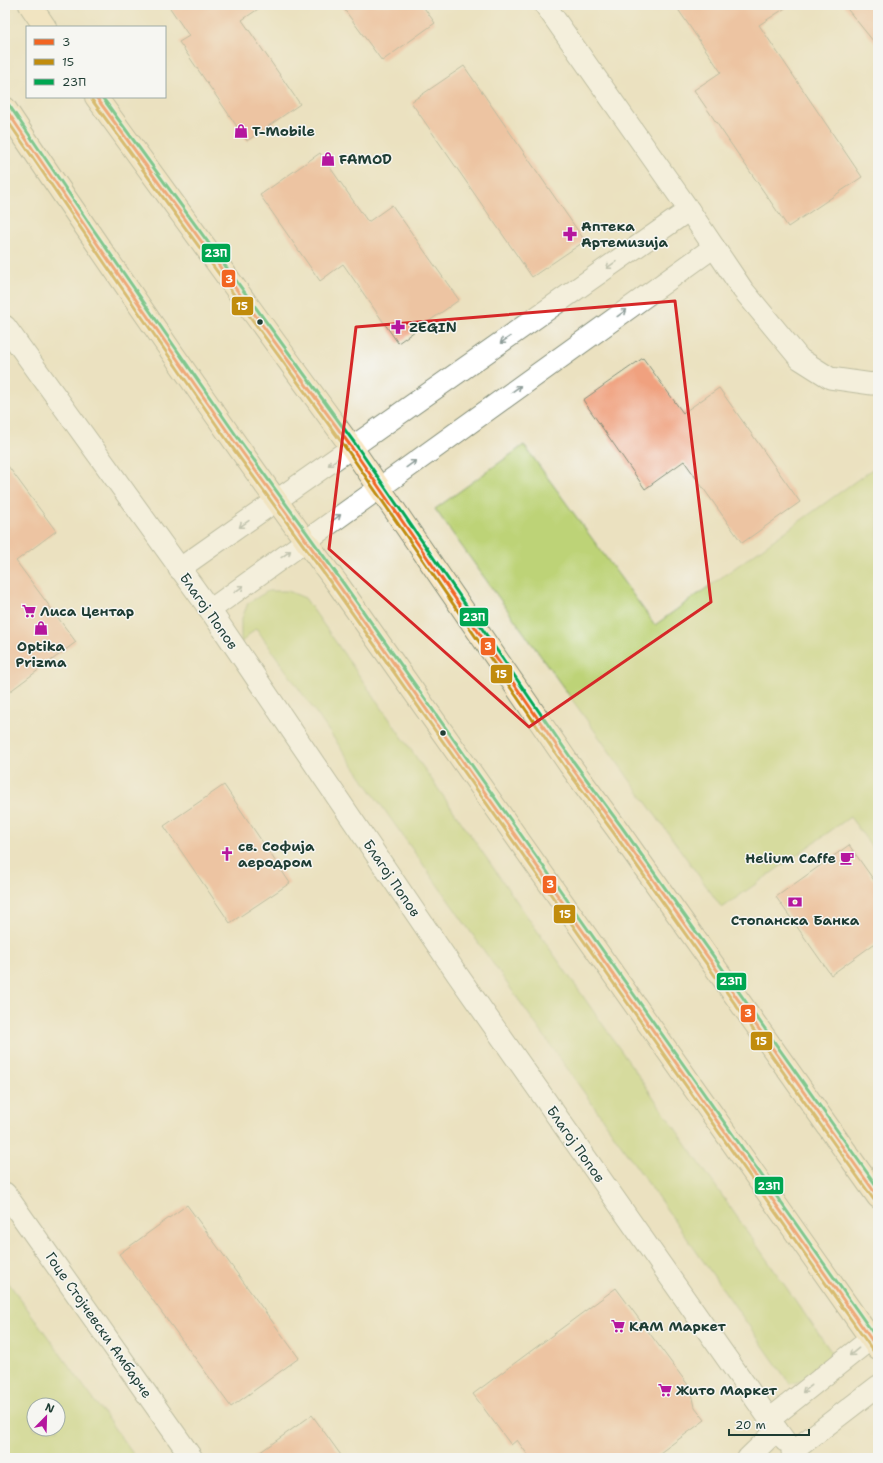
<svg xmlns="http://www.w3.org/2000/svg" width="883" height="1463" font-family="'Shantell Sans',sans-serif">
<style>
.green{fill:#bdd377;stroke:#6e8856;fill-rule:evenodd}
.building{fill:#f0a17f}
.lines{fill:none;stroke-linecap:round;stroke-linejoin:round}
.street-casing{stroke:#858f7a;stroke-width:23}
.secondary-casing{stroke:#858f7a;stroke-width:24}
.street{stroke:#fff;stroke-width:21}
.secondary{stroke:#f9e7c3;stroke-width:22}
.bus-1-casing{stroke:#f6f6f2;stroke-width:6}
.bus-2-casing{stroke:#f6f6f2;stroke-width:6}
.bus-3-casing{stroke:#f6f6f2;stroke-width:6}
.bus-1{stroke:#f26522;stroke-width:3}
.bus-2{stroke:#c18c0d;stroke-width:3}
.bus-3{stroke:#00a651;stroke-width:3}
.oneway{stroke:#8f9e9a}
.marked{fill:none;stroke:#d62828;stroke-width:3;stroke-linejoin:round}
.bus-dot{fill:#1f3d34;stroke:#f6f6f2;stroke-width:1.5}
.labels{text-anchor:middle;stroke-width:3;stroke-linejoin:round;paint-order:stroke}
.poi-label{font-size:14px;font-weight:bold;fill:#1f3d34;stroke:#f6f6f2;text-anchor:start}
.street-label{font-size:14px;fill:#1f3d34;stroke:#f6f6f2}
.line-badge{stroke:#f6f6f2;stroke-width:1.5}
.badge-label{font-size:11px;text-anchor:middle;font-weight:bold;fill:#fff}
</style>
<rect width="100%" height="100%" fill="#f6f6f2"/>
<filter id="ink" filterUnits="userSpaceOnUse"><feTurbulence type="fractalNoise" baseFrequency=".025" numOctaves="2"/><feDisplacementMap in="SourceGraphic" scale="8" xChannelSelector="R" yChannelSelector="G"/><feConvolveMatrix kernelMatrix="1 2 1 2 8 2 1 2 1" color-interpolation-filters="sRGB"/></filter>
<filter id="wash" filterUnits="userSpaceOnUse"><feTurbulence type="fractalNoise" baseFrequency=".012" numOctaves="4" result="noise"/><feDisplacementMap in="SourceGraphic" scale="16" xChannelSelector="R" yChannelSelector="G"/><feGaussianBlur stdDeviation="0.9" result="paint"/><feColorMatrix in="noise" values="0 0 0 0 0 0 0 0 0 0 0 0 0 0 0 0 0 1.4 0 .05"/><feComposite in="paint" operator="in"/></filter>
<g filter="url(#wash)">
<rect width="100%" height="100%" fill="#ebe1c0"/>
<!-- green -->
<g class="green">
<polygon points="524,445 655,625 878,465 878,855 850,817 722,908 435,509"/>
<path d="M268,591h20l17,7 527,755c-13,18 -19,26 -42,31l-534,-756 -15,15v-22l7,-18z"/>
<path d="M5,1278l131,180h-131zM34,1405h24v24h-24z"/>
</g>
<g id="blocks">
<!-- building -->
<g class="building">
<polygon points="168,5 264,5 242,20 300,104 247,141 179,42 189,36"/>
<polygon points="341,5 422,5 435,23 382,61"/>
<polygon points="675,5 790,5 759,25 862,177 788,227 694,90 721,72"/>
<polygon points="844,5 878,5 878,47"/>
<polygon points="464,66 585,241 532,277 411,102"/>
<polygon points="320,153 368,222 392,205 459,300 398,343 343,264 320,281 260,195"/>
<polygon points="643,358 683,413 719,388 800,502 742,543 684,461 645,489 583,400"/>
<polygon points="5,462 56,531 16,561 76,642 5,695"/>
<polygon points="224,785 290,883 230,923 164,826"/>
<polygon points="849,845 878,886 878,941 831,975 776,897"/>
<polygon points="187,1205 299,1358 231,1407 119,1254"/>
<polygon points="616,1288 691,1389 695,1407 705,1420 653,1458 530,1458 517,1440 511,1445 473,1394"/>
<polygon points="312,1415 343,1458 252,1458"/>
</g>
</g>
</g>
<g filter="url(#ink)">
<use href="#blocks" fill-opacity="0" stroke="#858f7a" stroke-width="1"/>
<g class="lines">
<defs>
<g id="street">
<polyline points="545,5 689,210 743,290 800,359 830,378 872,384 878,382"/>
<polyline points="5,326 210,610 457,974 777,1430"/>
<polyline points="179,569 689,210"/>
<polyline points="210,610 714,247"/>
<polyline points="5,1193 192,1458"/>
<polyline points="770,1419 878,1333"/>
<polyline points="792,1452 878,1386"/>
<polyline points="748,1458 777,1430 785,1441"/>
</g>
<g id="secondary">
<polyline points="30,5 45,27"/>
<polyline points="96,97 352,448 569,764 617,829 878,1197"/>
<path d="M5,108c55,83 112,165 168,246 54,77 107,154 164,229l541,766"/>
</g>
</defs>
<!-- street casing -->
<use href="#street" class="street-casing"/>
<!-- secondary casing -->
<use href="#secondary" class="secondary-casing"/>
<!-- street -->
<use href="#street" class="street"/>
<!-- secondary -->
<use href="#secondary" class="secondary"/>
<defs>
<g id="bus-1">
<polyline points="96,97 352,448 569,764 617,829 878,1197"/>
<polyline points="5,108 89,232 234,441 337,583 878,1349"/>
</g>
<g id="bus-2">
<polyline points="92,100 348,451 565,767 613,832 874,1200"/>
<polyline points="5,117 106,265 229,443 333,586 874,1352"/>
</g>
<g id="bus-3">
<polyline points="102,97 356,445 573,761 621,826 878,1188"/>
<polyline points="9,105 93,229 238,438 341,580 878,1340"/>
</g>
</defs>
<!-- bus-1 casing -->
<use href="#bus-1" class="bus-1-casing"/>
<!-- bus-2 casing -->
<use href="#bus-2" class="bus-2-casing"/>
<!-- bus-3 casing -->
<use href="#bus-3" class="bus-3-casing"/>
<!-- bus-1 -->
<use href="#bus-1" class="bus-1"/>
<!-- bus-2 -->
<use href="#bus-2" class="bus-2"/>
<!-- bus-3 -->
<use href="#bus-3" class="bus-3"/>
</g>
<!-- one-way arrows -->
<defs><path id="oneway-shaft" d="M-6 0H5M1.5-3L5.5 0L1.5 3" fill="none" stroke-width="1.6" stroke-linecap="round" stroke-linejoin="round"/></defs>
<g class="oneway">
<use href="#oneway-shaft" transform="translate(611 265) rotate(145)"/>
<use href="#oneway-shaft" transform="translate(622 313) rotate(-36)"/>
<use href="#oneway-shaft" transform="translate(505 340) rotate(145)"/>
<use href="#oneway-shaft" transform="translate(516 389) rotate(-36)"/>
<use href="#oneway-shaft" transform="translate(333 462) rotate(145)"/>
<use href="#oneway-shaft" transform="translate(411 464) rotate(-36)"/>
<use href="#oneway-shaft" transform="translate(336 518) rotate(-36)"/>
<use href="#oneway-shaft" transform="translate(244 524) rotate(145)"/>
<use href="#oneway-shaft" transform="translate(286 554) rotate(-36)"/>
<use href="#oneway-shaft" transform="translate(239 589) rotate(-36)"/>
<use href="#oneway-shaft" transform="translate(854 1352) rotate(141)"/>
<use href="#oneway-shaft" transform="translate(807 1389) rotate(142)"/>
</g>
</g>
<!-- marked area -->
<path d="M0 0H883V1463H0ZM675,301l36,301 -182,125 -200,-178 27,-222z" fill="#ebe1c0" fill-opacity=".55" fill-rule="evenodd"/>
<path class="marked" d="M675,301l36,301 -182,125 -200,-178 27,-222z"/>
<!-- icons -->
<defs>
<symbol id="shop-bare" viewBox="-9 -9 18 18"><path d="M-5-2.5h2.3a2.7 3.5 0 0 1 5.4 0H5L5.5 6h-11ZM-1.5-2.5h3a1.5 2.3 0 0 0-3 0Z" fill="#b5179e" stroke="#f6f6f2" stroke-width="2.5" paint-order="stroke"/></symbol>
<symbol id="pharmacy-bare" viewBox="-9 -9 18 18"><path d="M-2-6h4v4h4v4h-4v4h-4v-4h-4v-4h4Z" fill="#b5179e" stroke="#f6f6f2" stroke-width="2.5" paint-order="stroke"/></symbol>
<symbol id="supermarket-bare" viewBox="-9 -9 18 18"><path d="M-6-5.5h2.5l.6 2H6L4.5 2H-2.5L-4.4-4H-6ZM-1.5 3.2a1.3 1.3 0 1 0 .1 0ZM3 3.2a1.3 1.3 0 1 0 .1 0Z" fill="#b5179e" stroke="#f6f6f2" stroke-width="2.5" paint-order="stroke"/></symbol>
<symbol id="church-bare" viewBox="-9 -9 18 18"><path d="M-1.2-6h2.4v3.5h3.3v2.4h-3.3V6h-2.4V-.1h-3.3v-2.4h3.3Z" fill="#b5179e" stroke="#f6f6f2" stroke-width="2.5" paint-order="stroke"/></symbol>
<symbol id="cafe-bare" viewBox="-9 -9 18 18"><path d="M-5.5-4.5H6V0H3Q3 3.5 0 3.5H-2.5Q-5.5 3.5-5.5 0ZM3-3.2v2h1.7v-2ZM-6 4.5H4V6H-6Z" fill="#b5179e" stroke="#f6f6f2" stroke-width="2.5" paint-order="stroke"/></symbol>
<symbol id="bank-bare" viewBox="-9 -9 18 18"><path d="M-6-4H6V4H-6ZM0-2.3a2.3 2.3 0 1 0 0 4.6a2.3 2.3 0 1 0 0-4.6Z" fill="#b5179e" stroke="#f6f6f2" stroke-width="2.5" paint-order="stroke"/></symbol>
</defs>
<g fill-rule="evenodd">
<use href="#shop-bare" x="231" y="121" width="20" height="20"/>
<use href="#shop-bare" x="318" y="149" width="20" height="20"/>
<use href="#pharmacy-bare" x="560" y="224" width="20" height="20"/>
<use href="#pharmacy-bare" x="388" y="317" width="20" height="20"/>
<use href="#supermarket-bare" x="19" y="601" width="20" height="20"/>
<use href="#shop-bare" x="31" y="618" width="20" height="20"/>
<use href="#church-bare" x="217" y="844" width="20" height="20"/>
<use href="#cafe-bare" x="837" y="848" width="20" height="20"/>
<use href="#bank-bare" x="785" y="892" width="20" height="20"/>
<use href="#supermarket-bare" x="608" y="1316" width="20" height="20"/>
<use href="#supermarket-bare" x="655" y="1380" width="20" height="20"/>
</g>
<!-- markers -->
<g class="bus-dot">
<circle cx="260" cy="322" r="3.5"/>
<circle cx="443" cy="733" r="3.5"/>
</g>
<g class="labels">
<!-- poi labels -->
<g class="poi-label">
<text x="252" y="136">T-Mobile</text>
<text x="339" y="164">FAMOD</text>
<text x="581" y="231">Аптека<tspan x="581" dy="16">Артемизија</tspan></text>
<text x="409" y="332">ZEGIN</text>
<text x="40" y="616">Лиса Центар</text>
<text x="41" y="651" text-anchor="middle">Optika<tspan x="41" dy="16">Prizma</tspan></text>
<text x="238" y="851">св. Софија<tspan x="238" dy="16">аеродром</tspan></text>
<text x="836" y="863" text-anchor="end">Helium Caffe</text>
<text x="795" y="925" text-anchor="middle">Стопанска Банка</text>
<text x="629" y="1331">КАМ Маркет</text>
<text x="676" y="1395">Жито Маркет</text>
</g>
<!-- street labels -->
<g class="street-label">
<text transform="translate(209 611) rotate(55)" y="5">Благој Попов</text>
<text transform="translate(392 878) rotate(56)" y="5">Благој Попов</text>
<text transform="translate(576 1144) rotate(55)" y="5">Благој Попов</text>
<text transform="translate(99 1325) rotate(55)" y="5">Гоце Стојчевски Амбарче</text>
</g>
</g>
<g class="line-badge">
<rect x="201" y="243" width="30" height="20" rx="4" fill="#00a651"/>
<rect x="221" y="269" width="15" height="19" rx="4" fill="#f26522"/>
<rect x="231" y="296" width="23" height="20" rx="4" fill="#c18c0d"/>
<rect x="459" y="607" width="30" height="20" rx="4" fill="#00a651"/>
<rect x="480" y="637" width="16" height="19" rx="4" fill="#f26522"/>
<rect x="490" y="664" width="23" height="20" rx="4" fill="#c18c0d"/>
<rect x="542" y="875" width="15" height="19" rx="4" fill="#f26522"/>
<rect x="553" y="904" width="23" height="20" rx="4" fill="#c18c0d"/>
<rect x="716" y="972" width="31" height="19" rx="4" fill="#00a651"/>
<rect x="740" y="1004" width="16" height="19" rx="4" fill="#f26522"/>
<rect x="750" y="1031" width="23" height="20" rx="4" fill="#c18c0d"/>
<rect x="754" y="1176" width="30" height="19" rx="4" fill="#00a651"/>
</g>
<g class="badge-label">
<text x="216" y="257">23П</text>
<text x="229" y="283">3</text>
<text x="242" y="310">15</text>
<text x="474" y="621">23П</text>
<text x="488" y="650">3</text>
<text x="501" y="678">15</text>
<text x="550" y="888">3</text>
<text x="565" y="918">15</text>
<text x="731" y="985">23П</text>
<text x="748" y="1017">3</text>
<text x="761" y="1045">15</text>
<text x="769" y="1190">23П</text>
</g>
<!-- margin -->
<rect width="883" height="1463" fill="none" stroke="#f6f6f2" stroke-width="20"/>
<!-- legend -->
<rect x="26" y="26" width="140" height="72" fill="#f6f6f2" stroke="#a0aca6"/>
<rect x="34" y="39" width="20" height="6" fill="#f26522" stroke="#a0aca6"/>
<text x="62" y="46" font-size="12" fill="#1f3d34">3</text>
<rect x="34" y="59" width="20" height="6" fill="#c18c0d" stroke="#a0aca6"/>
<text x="62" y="66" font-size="12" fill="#1f3d34">15</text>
<rect x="34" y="79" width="20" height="6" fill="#00a651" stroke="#a0aca6"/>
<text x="62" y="86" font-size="12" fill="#1f3d34">23П</text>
<!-- north arrow -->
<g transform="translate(46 1417) rotate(23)"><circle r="19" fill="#f6f6f2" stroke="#a0aca6"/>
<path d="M0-3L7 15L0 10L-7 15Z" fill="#b5179e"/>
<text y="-6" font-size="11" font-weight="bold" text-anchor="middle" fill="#1f3d34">N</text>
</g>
<!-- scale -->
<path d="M729 1429v6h80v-6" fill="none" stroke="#1f3d34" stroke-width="2"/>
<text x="735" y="1429" font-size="12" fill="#1f3d34" stroke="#f6f6f2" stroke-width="3" paint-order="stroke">20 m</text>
</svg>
